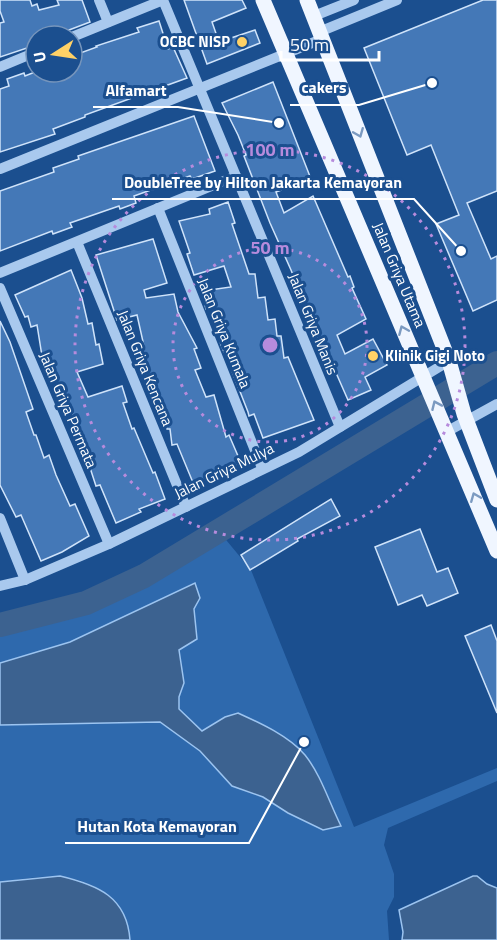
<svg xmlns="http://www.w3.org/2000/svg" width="497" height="940" font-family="'Titillium Web',sans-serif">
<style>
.green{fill:#2e69ad}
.water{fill:#3c6290;stroke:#9cc4f0;stroke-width:1.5}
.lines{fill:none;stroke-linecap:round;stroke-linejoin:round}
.river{stroke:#3c6290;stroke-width:24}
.building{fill:#4478b7;stroke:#cfe3fa;stroke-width:1.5}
.minor{stroke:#a9c9ee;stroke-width:10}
.major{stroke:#f0f6ff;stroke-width:15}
.oneway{stroke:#7b9ac1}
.ring{fill:none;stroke:#b68bdc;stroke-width:3;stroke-dasharray:3 6}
.poi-dot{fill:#ffd166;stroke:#1b4f8f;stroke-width:2}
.labels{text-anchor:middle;stroke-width:6;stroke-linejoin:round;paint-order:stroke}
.poi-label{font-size:15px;font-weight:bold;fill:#fff;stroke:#1b4f8f;text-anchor:end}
.street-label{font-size:15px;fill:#fff;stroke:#1b4f8f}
.centre{fill:#b68bdc;stroke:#1b4f8f;stroke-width:3}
.ring-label{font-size:18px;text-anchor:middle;font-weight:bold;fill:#b68bdc;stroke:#1b4f8f;stroke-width:6;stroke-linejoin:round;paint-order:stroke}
.leader{fill:none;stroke:#fff;stroke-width:2}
.callout-dot{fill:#fff;stroke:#1b4f8f;stroke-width:2}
.callout-label{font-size:16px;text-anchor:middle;font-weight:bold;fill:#fff;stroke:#1b4f8f;stroke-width:6;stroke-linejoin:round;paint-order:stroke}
</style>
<rect width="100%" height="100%" fill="#1b4f8f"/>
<!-- green -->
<path class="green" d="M222,535l29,35 103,257 143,-59v13l-109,47 -4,17 10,29v23l-7,14 2,29h-259c-3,-37 -33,-60 -69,-63 -19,-2 -42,3 -61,5v-157l160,-3 40,29 32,35 31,11 25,16 52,12 -24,-54 -13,-18 -34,-26 -44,-10 -23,14 -23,-22v-12l5,-14 -5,-33 18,-11 -3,-30 -82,15 -42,18 -70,21v-30l80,-21 46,-22z"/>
<!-- water -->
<g class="water">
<path d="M195,583l5,15 -6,11 3,30 -18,11 5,33 -5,14v12l23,22 23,-14 13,-4c22,10 51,23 67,42 16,20 24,47 36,71l-18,4 -35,-17 -25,-16 -31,-11 -32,-35 -40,-29 -160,3v-62l70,-21z"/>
<path d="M60,876c38,9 67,21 70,64h-130v-58z"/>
<polygon points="473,876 477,876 487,884 497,888 497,940 402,940 403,932 399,910"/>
</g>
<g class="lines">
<!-- river -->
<polyline class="river" points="0,625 86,603 144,576 497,363"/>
</g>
<!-- building -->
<g class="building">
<polygon points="0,0 30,0 32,6 37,4 39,10 59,5 57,0 82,0 90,22 69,30 46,36 36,36 36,45 0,57 0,23 4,22 0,11"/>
<polygon points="184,0 242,0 246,8 212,22 219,42 255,30 260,43 207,64"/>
<polygon points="483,0 497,0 497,191 467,203 491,259 497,256 497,300 473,311 436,224 459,215 431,145 407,155 364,48"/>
<polygon points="159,21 168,49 173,47 187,78 85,115 85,117 53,129 55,134 0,152 0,89 9,86 7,79 24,73 25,76 35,72 72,72 72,56 97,47 96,46 139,32 137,28"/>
<polygon points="273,82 311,179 276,192 284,213 313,196 348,277 350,276 354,287 352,288 366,319 337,335 345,354 373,339 387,365 365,377 371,390 348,400 329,357 327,358 322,348 291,270 270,223 244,156 246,155 238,135 222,103"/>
<polygon points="194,116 215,171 192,179 190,176 134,196 136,203 120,209 119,206 70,223 72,227 53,234 52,231 0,251 0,191 54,172 53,168 79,159 78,156"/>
<polygon points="228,202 235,223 232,224 249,274 255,274 258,298 265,297 268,320 275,319 277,336 281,336 284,358 288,357 314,420 263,438 254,414 249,416 248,412 232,371 230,352 224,352 220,342 218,327 212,308 206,309 205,305 203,291 231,287 224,266 194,275 187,254 190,253 179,221 210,214 209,209"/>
<polygon points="153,239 167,283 144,290 146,298 174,294 178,312 197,348 194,349 201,368 195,370 206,397 214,395 226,437 229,435 241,463 194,485 177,444 172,445 170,429 167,429 160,408 149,387 137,349 144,346 137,315 117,320 96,255"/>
<polygon points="71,270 82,298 88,324 92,323 96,345 99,344 103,364 77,372 88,397 122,386 127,402 123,403 132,429 134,428 153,473 155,472 165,499 139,509 141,512 116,523 100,485 96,486 68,400 60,403 55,391 60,389 49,370 45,355 42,356 37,325 31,327 28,316 25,317 15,295"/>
<polygon points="0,321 10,342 33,409 26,412 34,435 36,435 44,458 49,455 56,475 70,506 75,504 89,536 62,552 41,561 21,515 16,517 0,485"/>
<polygon points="331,499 340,516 297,539 298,541 250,570 241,555"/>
<polygon points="420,529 437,572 448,568 458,593 427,606 422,595 398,605 375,547"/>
<polygon points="491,625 497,641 497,713 465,636"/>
</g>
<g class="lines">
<!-- minor -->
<g class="minor">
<polyline points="99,0 108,22"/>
<polyline points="163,0 340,427"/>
<polyline points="314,16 354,0"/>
<polyline points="319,32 397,0"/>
<polyline points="72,37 163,0"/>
<polyline points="0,67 36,52"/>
<polyline points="0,169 322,39"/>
<polyline points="158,208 262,468"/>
<polyline points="77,242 186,507"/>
<polyline points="0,273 236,176"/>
<polyline points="0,288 109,544"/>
<polyline points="448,431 497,404"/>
<polyline points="0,518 25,580"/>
<polyline points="0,586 25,580 109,544 299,452 449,361"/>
</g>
<!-- major -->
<g class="major">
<polyline points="263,0 497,551"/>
<polyline points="307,0 449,361 464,414 497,500"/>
</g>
</g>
<!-- one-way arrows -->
<defs><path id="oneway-chevron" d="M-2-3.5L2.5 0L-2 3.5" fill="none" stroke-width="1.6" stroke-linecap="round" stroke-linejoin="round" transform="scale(1.5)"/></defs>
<g class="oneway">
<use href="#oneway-chevron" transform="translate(359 133) rotate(68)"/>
<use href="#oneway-chevron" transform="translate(403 330) rotate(-113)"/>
<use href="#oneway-chevron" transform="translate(436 405) rotate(-114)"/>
<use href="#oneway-chevron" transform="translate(475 497) rotate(-112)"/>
</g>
<!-- distance rings -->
<g class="ring">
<circle cx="270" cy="345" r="97"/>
<circle cx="270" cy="345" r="195"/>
</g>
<!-- markers -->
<g class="poi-dot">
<circle cx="242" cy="42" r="6"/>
<circle cx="373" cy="356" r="6"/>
</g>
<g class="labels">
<!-- poi labels -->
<g class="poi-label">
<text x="230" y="47">OCBC NISP</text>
<text x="385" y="361" text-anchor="start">Klinik Gigi Noto</text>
</g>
<!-- street labels -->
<g class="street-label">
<text transform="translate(399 275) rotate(67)" y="5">Jalan Griya Utama</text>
<text transform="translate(313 324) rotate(68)" y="5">Jalan Griya Manis</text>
<text transform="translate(224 333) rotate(68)" y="5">Jalan Griya Kumala</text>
<text transform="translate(145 368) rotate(68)" y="5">Jalan Griya Kencana</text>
<text transform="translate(68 410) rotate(67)" y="5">Jalan Griya Permata</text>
<text transform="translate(224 471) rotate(-26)" y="5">Jalan Griya Mulya</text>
</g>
</g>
<circle cx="270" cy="345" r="9" class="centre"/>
<g class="ring-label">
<text x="270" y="156">100 m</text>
<text x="270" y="254">50 m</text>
</g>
<!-- callouts -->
<path class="leader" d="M432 83L359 105H290M279 123L178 107H93M461 251L414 199H112M304 742L249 843H65"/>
<g class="callout-dot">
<circle cx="432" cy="83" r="6"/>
<circle cx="279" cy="123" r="6"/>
<circle cx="461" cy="251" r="6"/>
<circle cx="304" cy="742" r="6"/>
</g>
<g class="callout-label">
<text x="324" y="93">cakers</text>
<text x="136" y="96">Alfamart</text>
<text x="263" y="188">DoubleTree by Hilton Jakarta Kemayoran</text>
<text x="157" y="832">Hutan Kota Kemayoran</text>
</g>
<!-- north arrow -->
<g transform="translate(54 54) rotate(258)"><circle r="28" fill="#1b4f8f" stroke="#7695bc" stroke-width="1.5"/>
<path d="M0-4.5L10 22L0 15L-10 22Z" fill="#ffd166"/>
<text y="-9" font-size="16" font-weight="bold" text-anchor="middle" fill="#ffffff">U</text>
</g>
<!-- scale -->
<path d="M281 51v9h98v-9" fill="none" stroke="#ffffff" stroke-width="3"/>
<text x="290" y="51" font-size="18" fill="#ffffff" stroke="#1b4f8f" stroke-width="4.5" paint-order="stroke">50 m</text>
</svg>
